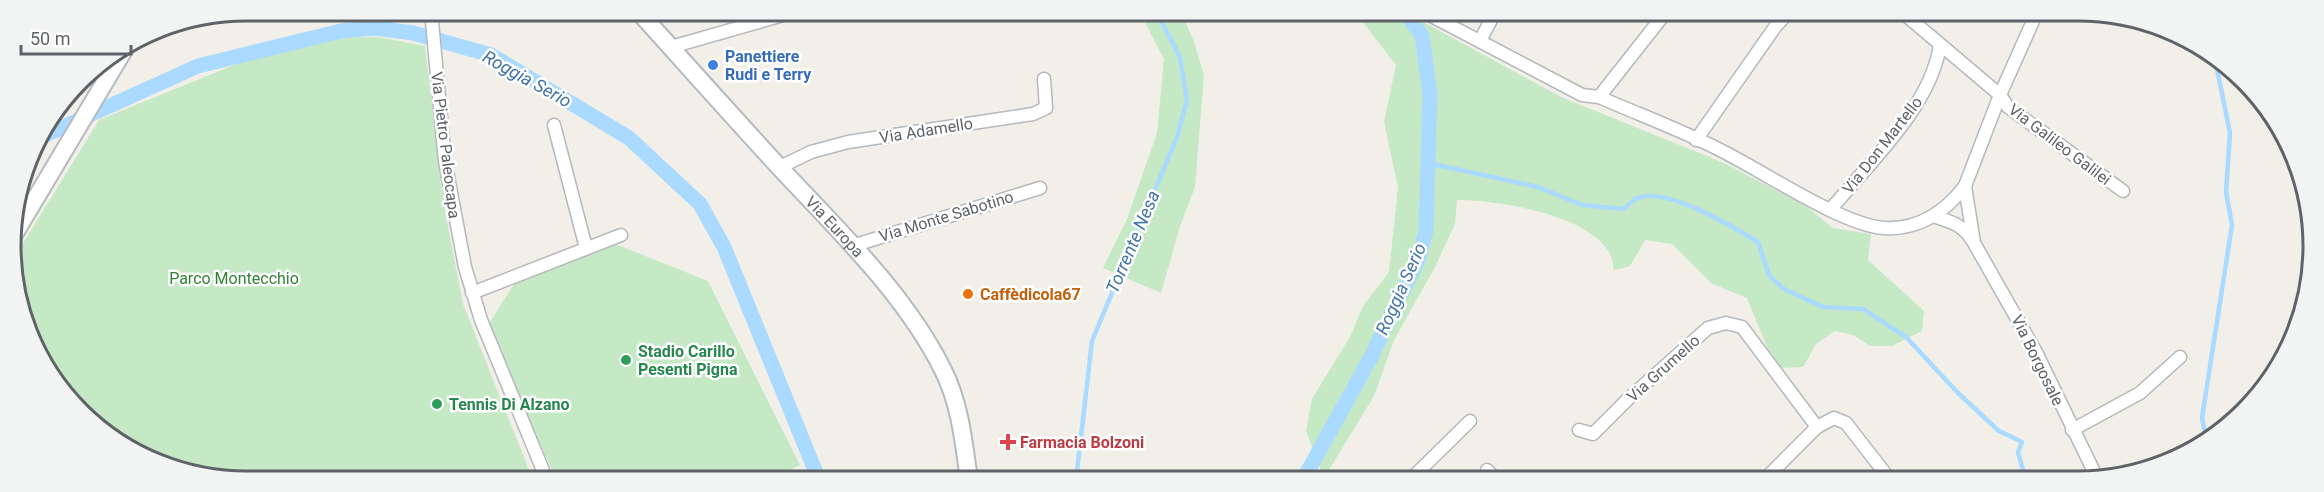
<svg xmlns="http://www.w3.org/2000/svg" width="2324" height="492" font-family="Roboto,sans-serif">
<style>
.green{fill:#c5e8c5}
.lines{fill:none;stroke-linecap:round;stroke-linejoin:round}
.stream{stroke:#aadaff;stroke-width:4.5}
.canal{stroke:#aadaff;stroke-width:15}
.street-casing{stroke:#b5b8bc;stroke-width:15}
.secondary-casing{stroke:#b6babf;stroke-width:20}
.street{stroke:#fff;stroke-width:12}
.secondary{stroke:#fff;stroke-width:16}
.shop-dot{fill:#3f7fe0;stroke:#fff;stroke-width:2}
.food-dot{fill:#e8710a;stroke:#fff;stroke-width:2}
.leisure-dot{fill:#2e9e5b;stroke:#fff;stroke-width:2}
.health-dot{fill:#e0444e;stroke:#fff;stroke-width:2}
.labels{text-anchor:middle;stroke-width:5;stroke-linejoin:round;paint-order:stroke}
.shop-label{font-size:16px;font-weight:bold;fill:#366cbe;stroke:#fff;text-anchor:start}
.street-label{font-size:16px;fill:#5f6368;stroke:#fff}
.park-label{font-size:16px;fill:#348238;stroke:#fff}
.food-label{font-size:16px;font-weight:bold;fill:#c56008;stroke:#fff;text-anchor:start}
.leisure-label{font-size:16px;font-weight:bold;fill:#27864d;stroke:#fff;text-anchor:start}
.health-label{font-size:16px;font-weight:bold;fill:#be3a42;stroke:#fff;text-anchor:start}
.water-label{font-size:18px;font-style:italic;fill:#4174aa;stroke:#fff}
.rim{fill:none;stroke:#5f6368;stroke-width:3}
</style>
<rect width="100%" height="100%" fill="#f1efe8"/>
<!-- green -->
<g class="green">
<polygon points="1139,11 1180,11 1193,39 1204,75 1195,187 1180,226 1161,293 1103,268 1127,219 1157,133 1164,59"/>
<path d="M1355,12h50l156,85 163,66 82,43 27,22 38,6 -3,26 56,51 -2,20 -30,15h-22l-17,-11 -18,-4 -19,13 -13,23 -22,1 -14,-21 -20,-49 -36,-15 -39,-39 -27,-4 -15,26 -16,4c-1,-5 -2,-13 -5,-18 -22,-38 -112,-52 -152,-52l-2,24 -20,43 -41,73 -20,56 -50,82 -18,-47 6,-32 39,-64 12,-29 26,-34 9,-85 -14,-65 12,-57z"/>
<polygon points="378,37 425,46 445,211 463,304 533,480 216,480 129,450 69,401 23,321 14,258 99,120 234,65 322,38"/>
<polygon points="615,244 708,281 800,465 782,474 784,480 557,480 518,397 490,322 514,284"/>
</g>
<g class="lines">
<!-- stream -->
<g class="stream">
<path d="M1428,163l110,24 44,18 42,4c3,-3 7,-7 11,-10 28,-15 98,28 123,43l11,33 15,14 39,18 40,2 43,28 52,56 41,38 23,11 -4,10 8,29"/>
<polyline points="2206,438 2202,418 2232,225 2226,192 2230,133 2215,59"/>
<polyline points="1076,480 1092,341 1177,137 1187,100 1180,57 1156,11"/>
</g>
<!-- canal -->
<g class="canal">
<polyline points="41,137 198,66 341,31 375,28 413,33 491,55 629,138 700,204 724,247 819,480"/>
<polyline points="1303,480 1371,357 1419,258 1426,230 1430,94 1422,36 1405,12"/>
</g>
<defs>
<g id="street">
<polyline points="431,11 445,161 465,267 481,320 547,480"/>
<path d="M1424,12l158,83 17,2c41,18 85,34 125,55 40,20 118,73 160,76 34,2 61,-16 81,-42"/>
<polyline points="1902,12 2000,95 2008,107 2123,191"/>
<polyline points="2037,12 2000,95 1965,186 1974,243 2037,354 2098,480"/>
<polyline points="1480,41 1495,12"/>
<polyline points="671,47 797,11"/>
<polyline points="1599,97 1666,12"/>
<polyline points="554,125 586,248"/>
<polyline points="1696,140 1775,27 1789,12"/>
<polyline points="780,167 811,152 848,142 1033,114 1046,108 1044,79"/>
<path d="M1831,209c39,-47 100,-103 109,-164"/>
<path d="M1933,216c18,6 29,8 39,24"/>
<polyline points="852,246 1040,188"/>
<polyline points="472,293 621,235"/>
<polyline points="1817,427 1834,418 1846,423 1891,481"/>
<polyline points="1579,430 1593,434 1628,399 1708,328 1726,323 1742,327 1817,427 1763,481"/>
<polyline points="2072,430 2140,393 2180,357"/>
<polyline points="1487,470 1498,481"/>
<polyline points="1410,480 1470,421"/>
</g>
<g id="secondary">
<path id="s1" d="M638,11c48,53 95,106 143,158 57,61 125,126 162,201 17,33 21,74 26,110"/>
<polyline points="12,238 124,50"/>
</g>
</defs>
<!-- street casing -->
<use href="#street" class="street-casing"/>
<!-- secondary casing -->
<use href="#secondary" class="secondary-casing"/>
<!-- street -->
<use href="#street" class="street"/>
<!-- secondary -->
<use href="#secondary" class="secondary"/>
</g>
<!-- markers -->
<circle class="shop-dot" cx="713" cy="65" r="6"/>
<circle class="food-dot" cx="968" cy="294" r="6"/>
<g class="leisure-dot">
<circle cx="626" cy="360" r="6"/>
<circle cx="437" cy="404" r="6"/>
</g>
<path class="health-dot" d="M1005 433h6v6h6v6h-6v6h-6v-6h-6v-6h6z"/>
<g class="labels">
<!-- shop labels -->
<g class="shop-label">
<text x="725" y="62">Panettiere<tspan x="725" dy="18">Rudi e Terry</tspan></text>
</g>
<!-- street labels -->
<g class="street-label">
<text transform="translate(926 130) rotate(-9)" y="6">Via Adamello</text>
<text transform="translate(2060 144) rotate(37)" y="6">Via Galileo Galilei</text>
<text transform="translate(446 145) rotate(83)" y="6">Via Pietro Paleocapa</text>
<text transform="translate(1882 145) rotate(-52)" y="6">Via Don Martello</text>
<text transform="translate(946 216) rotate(-17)" y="6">Via Monte Sabotino</text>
<text dy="6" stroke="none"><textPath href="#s1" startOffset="292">Via Europa</textPath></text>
<text transform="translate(2038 360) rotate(64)" y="6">Via Borgosale</text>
<text transform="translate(1663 368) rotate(-42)" y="6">Via Grumello</text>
</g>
<!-- park labels -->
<g class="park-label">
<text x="234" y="284">Parco Montecchio</text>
</g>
<!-- food labels -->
<g class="food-label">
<text x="980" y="300">Caffèdicola67</text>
</g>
<!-- leisure labels -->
<g class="leisure-label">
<text x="638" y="357">Stadio Carillo<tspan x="638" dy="18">Pesenti Pigna</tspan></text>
<text x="449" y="410">Tennis Di Alzano</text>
</g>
<!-- health labels -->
<g class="health-label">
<text x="1020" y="448">Farmacia Bolzoni</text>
</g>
<!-- water labels -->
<g class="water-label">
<text transform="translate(527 79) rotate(29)" y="6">Roggia Serio</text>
<text transform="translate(1133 242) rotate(-67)" y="6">Torrente Nesa</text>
<text transform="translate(1401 289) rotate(-66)" y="6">Roggia Serio</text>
</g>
</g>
<!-- crop -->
<path d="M0 0H2324V492H0ZM246 21H2078A225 225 0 0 1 2303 246V246A225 225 0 0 1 2078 471H246A225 225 0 0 1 21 246V246A225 225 0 0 1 246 21Z" fill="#f2f3f3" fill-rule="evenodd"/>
<path class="rim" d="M246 21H2078A225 225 0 0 1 2303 246V246A225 225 0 0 1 2078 471H246A225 225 0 0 1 21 246V246A225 225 0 0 1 246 21Z"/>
<!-- scale -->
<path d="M21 45v9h110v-9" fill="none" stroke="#5f6368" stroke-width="3"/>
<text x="30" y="45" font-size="18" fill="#5f6368" stroke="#ffffff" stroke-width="4.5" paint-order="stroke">50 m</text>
</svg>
